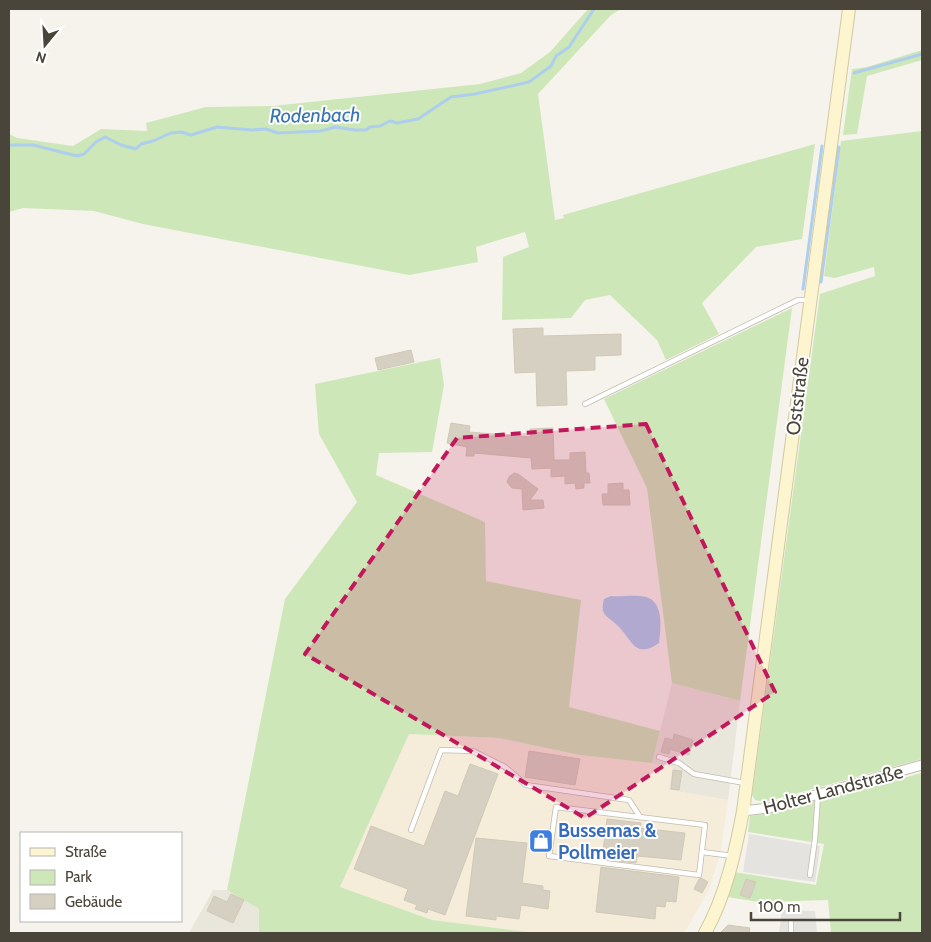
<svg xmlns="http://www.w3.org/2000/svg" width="931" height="942" font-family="Cabin,sans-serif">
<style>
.residential{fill:#e9e6db}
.commercial{fill:#f5ecda}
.green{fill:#cee7b8}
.parking{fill:#e5e3e0}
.water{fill:#adceed}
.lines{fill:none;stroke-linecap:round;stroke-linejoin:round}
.stream{stroke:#adceed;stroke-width:3}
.building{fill:#d6d0c2;stroke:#d1c9b6}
.service-casing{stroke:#c1bcaf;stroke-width:6}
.minor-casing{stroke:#c1bcaf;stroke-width:11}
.secondary-casing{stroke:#d2c99f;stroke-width:14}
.service{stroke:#fff;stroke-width:4.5}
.minor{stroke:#fff;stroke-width:9}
.secondary{stroke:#fcf5d0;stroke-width:12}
.marked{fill:#c2185b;fill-opacity:0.2;stroke:#c2185b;stroke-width:4;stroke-dasharray:10 6;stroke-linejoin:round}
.labels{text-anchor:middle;stroke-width:4;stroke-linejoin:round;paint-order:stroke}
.street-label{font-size:19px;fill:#4a453a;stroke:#fff}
.shop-label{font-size:19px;font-weight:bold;fill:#366cbe;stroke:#fff;text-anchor:start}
.water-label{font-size:20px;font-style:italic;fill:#3874b1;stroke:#fff}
</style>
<rect width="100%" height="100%" fill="#f5f3ec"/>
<!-- residential -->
<g class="residential">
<polygon points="672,683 740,701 728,800 669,790 652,763"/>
<polygon points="213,890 227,890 259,909 259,933 189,933"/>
</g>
<!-- commercial -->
<polygon class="commercial" points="409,734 499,738 580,755 652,763 673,767 669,790 728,800 720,855 713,876 709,890 684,933 535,933 432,920 340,887"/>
<!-- green -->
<g class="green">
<polygon points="588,9 621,9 611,15 538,94 555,220 564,218 563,215 815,144 802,239 756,247 702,303 719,334 666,360 657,340 610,295 585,300 571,318 502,320 503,257 529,247 525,232 476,247 478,262 409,275 143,224 94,211 23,208 9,212 9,134 17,138 73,146 101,129 147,131 146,123 206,107 273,106 480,84 521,73 550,52"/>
<polygon points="922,50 922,60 867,76 857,134 843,135 852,69 867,67"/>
<polygon points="922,131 922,759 765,802 755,800 752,795 820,294 875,276 874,267 835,278 824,276 841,141"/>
<polygon points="792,308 740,701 672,683 647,488 604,399"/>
<polygon points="440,358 444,385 432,452 379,453 376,475 485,522 486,581 581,600 569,707 660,731 652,763 580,755 499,738 409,734 340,887 432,920 535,933 259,933 259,909 227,890 285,599 357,502 319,434 315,384"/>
<polygon points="922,773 922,933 831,933 828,900 758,902 728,897 734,872 816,885 824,844 748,832 750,816 770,813"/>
</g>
<!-- parking -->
<g class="parking">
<polygon points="749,834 820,846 815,882 743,872"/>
<polygon points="782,910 815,911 817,933 779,933"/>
</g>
<!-- water -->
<path class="water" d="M611,596c11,1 24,-2 35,1 18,5 15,32 13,46 -23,16 -26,-1 -40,-16 -10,-11 -20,-10 -15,-28z"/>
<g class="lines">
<!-- stream -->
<g class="stream">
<polyline points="854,73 922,54"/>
<polyline points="9,145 33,145 77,156 84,154 96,142 105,137 121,145 136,149 141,144 153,141 171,133 181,132 191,135 217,127 252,130 266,129 278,133 321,131 335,127 355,130 366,130 370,127 380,126 390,121 397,123 418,119 451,97 475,94 529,82 551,66 556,56 569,47 594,9"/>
<polyline points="821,282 839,147"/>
<polyline points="803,289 822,146"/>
</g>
</g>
<!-- building -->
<g class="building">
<polygon points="543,328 543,336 621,334 621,355 595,356 595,370 566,371 567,405 537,406 536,372 515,373 513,329"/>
<polygon points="411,350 414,362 378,370 375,358"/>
<polygon points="451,423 470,426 469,432 531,437 530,429 553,428 554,460 570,460 570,453 585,452 586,473 589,473 590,483 584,483 584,488 576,489 575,483 565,484 565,476 551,477 551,468 532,469 531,458 474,453 474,456 466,456 467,447 447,443"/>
<polygon points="514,473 518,474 538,489 530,500 543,500 544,508 523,510 522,489 512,488 507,482 509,477"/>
<polygon points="623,483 623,490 629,490 630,505 603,505 602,494 608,494 608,484"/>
<polygon points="674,734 693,740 689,755 670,749 669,754 661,752 665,738 673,740"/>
<polygon points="529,751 580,759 575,785 525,777"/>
<polygon points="470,764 498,774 445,915 428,909 427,913 415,909 417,905 404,900 408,889 354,869 371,826 424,846 445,791 458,796"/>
<polygon points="673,770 682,771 679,790 671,789"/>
<polygon points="607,819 641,823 640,828 685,833 681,860 637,856 636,863 602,859"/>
<polygon points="476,838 527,843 522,883 543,886 543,890 550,891 548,909 521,905 519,919 496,916 496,920 466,916"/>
<polygon points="601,867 679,877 676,902 666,901 665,907 656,906 655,919 596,912"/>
<polygon points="701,878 708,882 702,893 694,889 699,879"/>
<polygon points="746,879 756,882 750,898 740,895"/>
<polygon points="231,894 244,900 233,923 207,911 214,896 227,902"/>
<polygon points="728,925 750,928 749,933 720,933"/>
</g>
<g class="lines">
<defs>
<g id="service">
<polyline points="585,404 798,300 809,300"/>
<polyline points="659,757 679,763 694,774 745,783"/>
<polygon points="556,807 705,825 699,875 549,856"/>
<polyline points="411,830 441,750 473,751 505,767 526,785 629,800 640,817"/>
<polyline points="702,852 733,856"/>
<polyline points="810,875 815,839 818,794"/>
<polyline points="791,922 791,933"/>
</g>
<polyline id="minor" points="743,811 769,808 922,765"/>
<path id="secondary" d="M705,933c21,-38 30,-80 38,-122l106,-802"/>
</defs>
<!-- service casing -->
<use href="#service" class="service-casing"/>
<!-- minor casing -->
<use href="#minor" class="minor-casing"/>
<!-- secondary casing -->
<use href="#secondary" class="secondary-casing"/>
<!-- service -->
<use href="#service" class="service"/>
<!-- minor -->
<use href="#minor" class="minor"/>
<!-- secondary -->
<use href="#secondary" class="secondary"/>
</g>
<!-- marked area -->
<path class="marked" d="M646,424l129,268 -190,126 -280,-164 152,-216z"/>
<!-- icons -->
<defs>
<symbol id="shop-square" viewBox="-11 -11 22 22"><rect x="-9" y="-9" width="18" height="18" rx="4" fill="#3f7fe0" stroke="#fff"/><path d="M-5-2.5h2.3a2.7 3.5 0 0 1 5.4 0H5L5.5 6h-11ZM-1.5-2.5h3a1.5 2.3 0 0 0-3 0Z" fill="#fff"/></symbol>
</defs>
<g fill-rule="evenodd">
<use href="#shop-square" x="527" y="827" width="28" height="28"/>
</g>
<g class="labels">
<!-- street labels -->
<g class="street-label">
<text transform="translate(797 396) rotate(-83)" y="7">Oststraße</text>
<text transform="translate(833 789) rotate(-15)" y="7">Holter Landstraße</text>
</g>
<!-- shop labels -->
<g class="shop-label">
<text x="558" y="837">Bussemas &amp;<tspan x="558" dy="22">Pollmeier</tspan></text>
</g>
<!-- water labels -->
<g class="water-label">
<text transform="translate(315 115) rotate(-1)" y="7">Rodenbach</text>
</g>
</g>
<!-- border -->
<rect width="931" height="942" fill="none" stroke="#4a453a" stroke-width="20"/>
<!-- legend -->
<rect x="20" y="832" width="162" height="90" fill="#ffffff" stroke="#b7b5b0"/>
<rect x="30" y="848" width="25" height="8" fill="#fcf5d0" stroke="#b7b5b0"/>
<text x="65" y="857" font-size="15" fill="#4a453a">Straße</text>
<rect x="30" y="870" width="25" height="15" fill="#cee7b8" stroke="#b7b5b0"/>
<text x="65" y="882" font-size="15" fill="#4a453a">Park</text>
<rect x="30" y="894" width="25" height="15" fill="#d6d0c2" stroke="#b7b5b0"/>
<text x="65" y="907" font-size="15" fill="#4a453a">Gebäude</text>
<!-- north arrow -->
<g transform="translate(45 45) rotate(198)" stroke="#ffffff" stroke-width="4" paint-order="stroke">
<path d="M0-4L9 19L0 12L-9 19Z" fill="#4a453a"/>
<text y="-8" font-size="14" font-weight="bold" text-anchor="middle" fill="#4a453a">N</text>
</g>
<!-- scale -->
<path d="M751 912v8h149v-8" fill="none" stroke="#4a453a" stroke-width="2.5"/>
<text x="758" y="912" font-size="15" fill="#4a453a" stroke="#ffffff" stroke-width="4" paint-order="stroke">100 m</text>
</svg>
